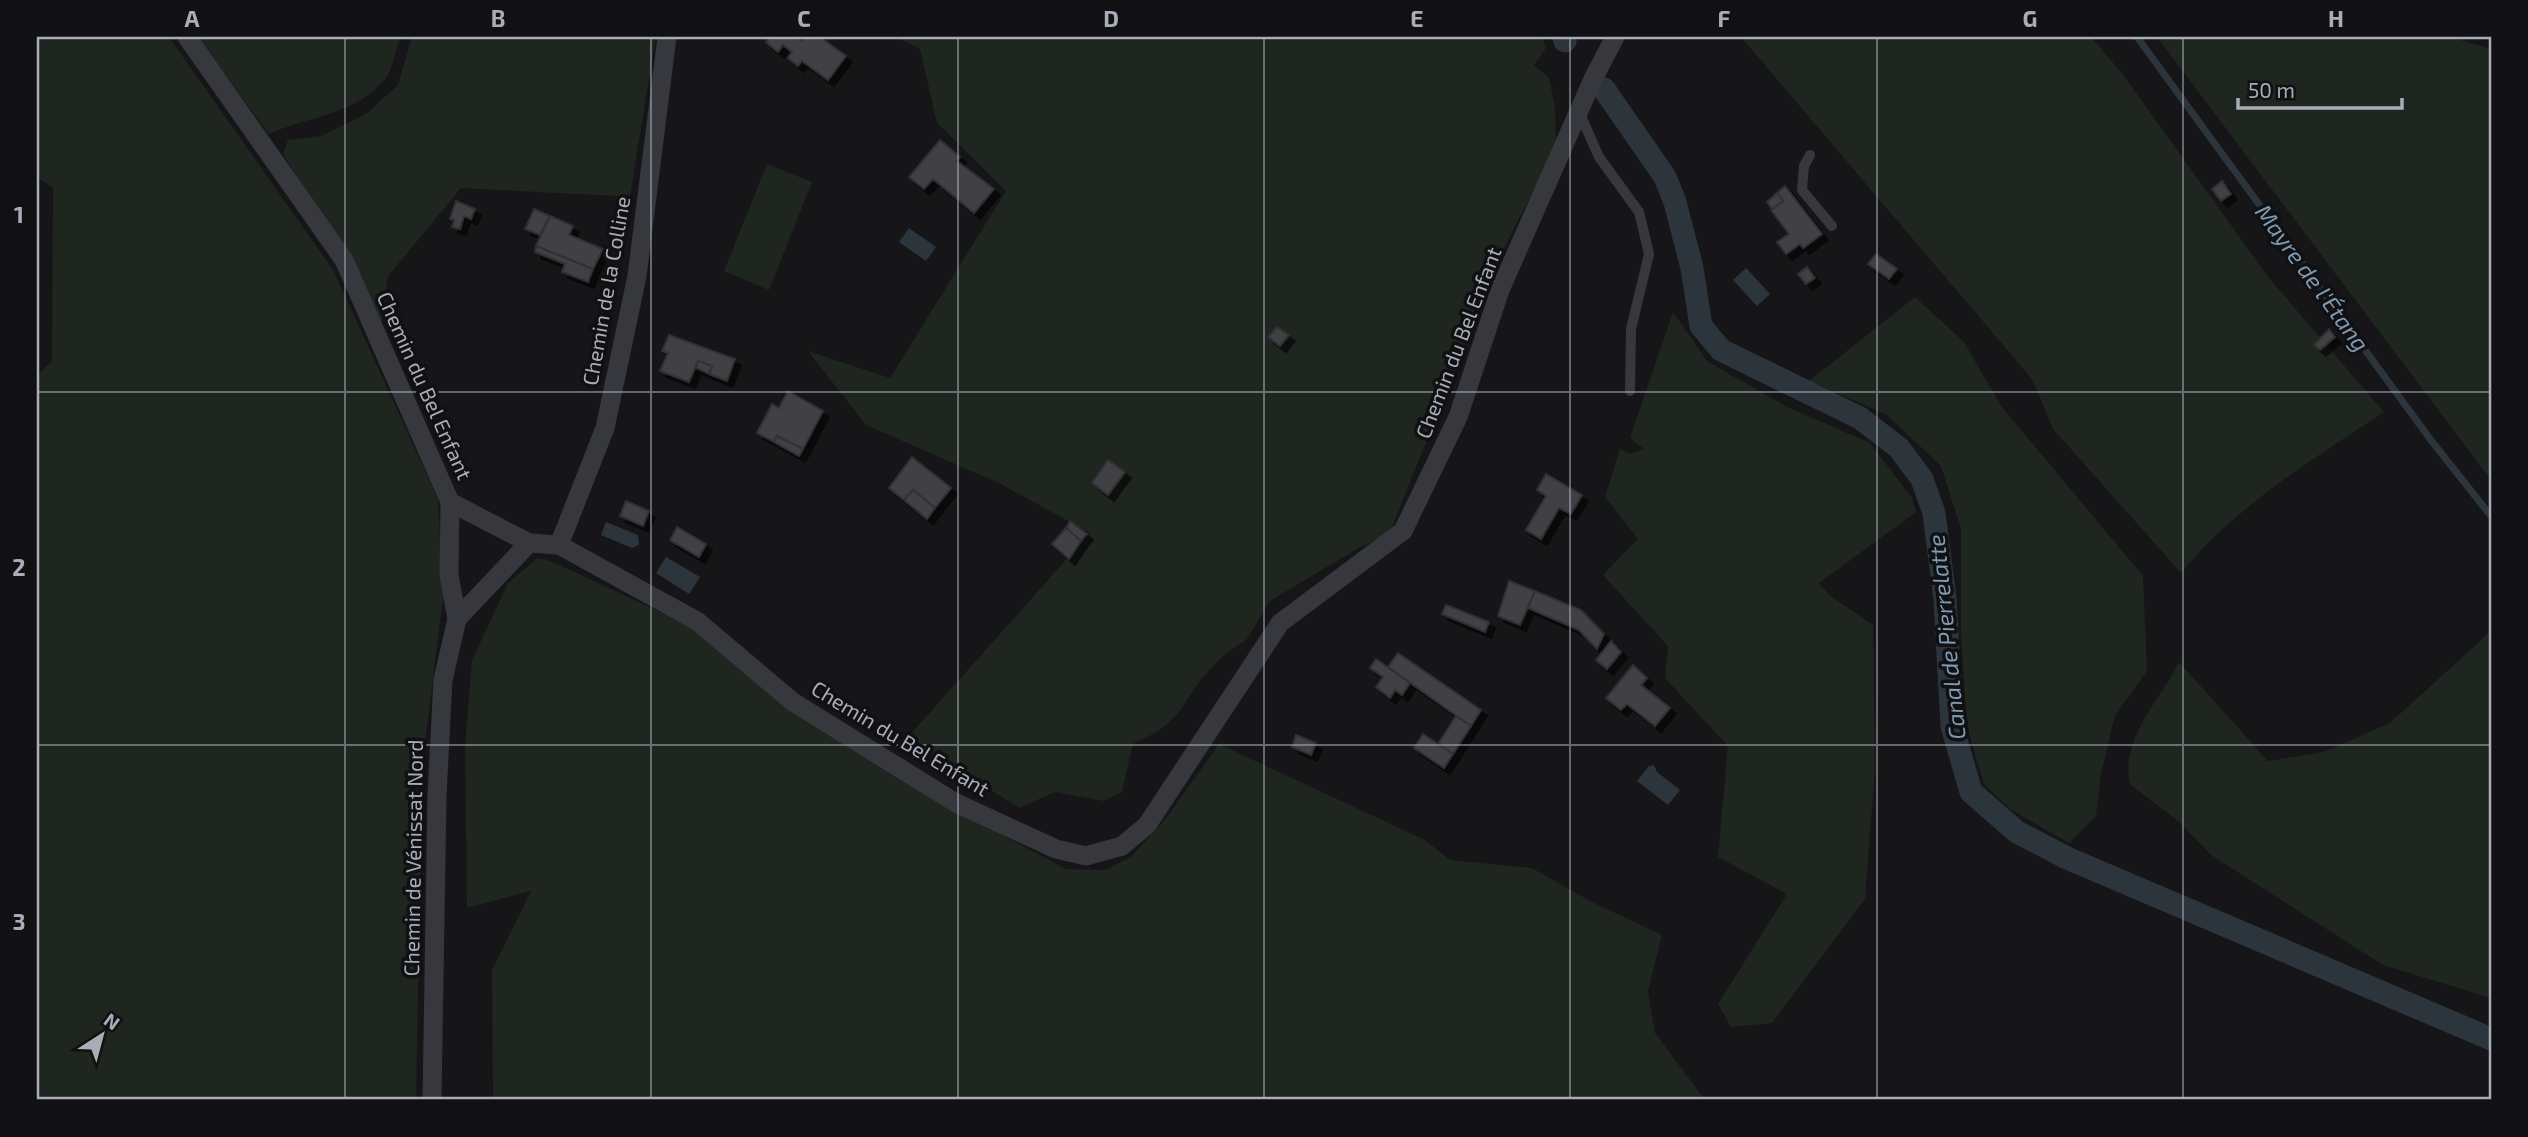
<svg xmlns="http://www.w3.org/2000/svg" width="2528" height="1137" font-family="'Exo 2',sans-serif">
<style>
.green{fill:#1e261f}
.water{fill:#2c353c}
.lines{fill:none;stroke-linecap:round;stroke-linejoin:round}
.stream{stroke:#2c353c;stroke-width:7}
.canal{stroke:#2c353c;stroke-width:23}
.building{fill:#404145;stroke:#303034;stroke-width:2;filter:url(#shadow)}
.service{stroke:#37383d;stroke-width:10}
.minor{stroke:#37383d;stroke-width:19}
.grid{fill:none;stroke:#a8adb8;stroke-width:2;stroke-opacity:0.55}
.labels{text-anchor:middle;stroke-width:7;stroke-linejoin:round;paint-order:stroke}
.street-label{font-size:21px;fill:#a8adb8;stroke:#111113}
.water-label{font-size:23px;font-style:italic;fill:#7f9bb3;stroke:#111113}
.neatline{fill:none;stroke:#a8adb8;stroke-width:2.5}
.grid-label{font-size:23px;text-anchor:middle;font-weight:bold;fill:#a8adb8}
</style>
<defs>
<filter id="shadow"><feDropShadow dx="6" dy="6" stdDeviation="0" flood-color="#0009"/></filter>
</defs>
<rect width="100%" height="100%" fill="#161618"/>
<!-- green -->
<g class="green">
<polygon points="37,37 169,37 333,270 438,499 443,597 422,767 416,1100 37,1100 37,375 52,361 53,188 37,177"/>
<path d="M197,37h203c-4,12 -7,31 -14,41 -29,37 -78,38 -117,56z"/>
<polygon points="412,37 656,37 629,202 618,196 461,188 388,276 381,328 347,255 283,154 288,140 321,136 366,114 398,85"/>
<polygon points="896,37 1542,37 1546,48 1534,65 1549,78 1555,108 1556,147 1503,250 1392,527 1377,540 1360,547 1270,601 1247,639 1224,655 1201,679 1177,715 1157,732 1133,744 1122,792 1103,801 1055,792 1019,808 908,737 1090,533 999,483 866,425 808,351 890,378 1006,191 937,123 920,49"/>
<path d="M1741,37h350l30,35 148,206 115,134c-72,48 -147,93 -203,161l-128,-144 -21,-50z"/>
<polygon points="2157,37 2450,37 2491,49 2491,480"/>
<polygon points="767,164 812,182 769,290 724,271"/>
<polygon points="1915,297 1964,342 2001,406 2143,576 2147,671 2115,715 2101,774 2096,816 2069,843 2010,809 1984,784 1966,724 1961,630 1961,529 1941,466 1887,415 1809,381"/>
<polygon points="1673,312 1707,361 1787,407 1870,443 1912,498 1916,512 1819,583 1829,595 1873,625 1875,768 1865,899 1772,1023 1731,1027 1718,1004 1787,894 1718,857 1728,746 1665,678 1668,646 1603,575 1638,539 1605,497 1620,449 1631,454 1644,449 1630,438"/>
<polygon points="538,558 553,562 709,635 996,832 1066,869 1105,870 1131,857 1167,817 1219,744 1425,840 1450,860 1532,868 1592,902 1662,935 1648,991 1655,1033 1705,1100 493,1100 492,970 531,891 467,908 465,746 472,660 508,583"/>
<path d="M2491,631v367l-108,-33 -172,-110 -32,-33 -49,-38c-10,-46 30,-83 49,-122l89,99 56,-9 66,-29z"/>
</g>
<!-- water -->
<g class="water">
<polygon points="909,228 936,247 926,261 899,242"/>
<polygon points="1746,268 1770,294 1757,306 1733,280"/>
<polygon points="606,522 638,535 639,545 632,548 601,535"/>
<polygon points="666,557 700,577 689,594 656,573"/>
<polygon points="1654,765 1657,772 1680,790 1668,805 1637,781 1649,766"/>
</g>
<g class="lines">
<!-- stream -->
<polyline class="stream" points="2137,37 2430,439 2491,516"/>
<!-- canal -->
<g class="canal">
<polyline points="1564,37 1565,41"/>
<polyline points="1604,89 1665,177 1675,202 1692,268 1701,326 1721,350 1860,418 1899,448 1922,479 1934,513 1945,599 1952,726 1971,792 2017,832 2067,858 2491,1039"/>
</g>
</g>
<!-- building -->
<g class="building">
<polygon points="770,37 797,37 802,41 805,37 820,37 846,56 828,80 802,61 798,66 788,58 792,52 783,45 778,52 766,42"/>
<polygon points="940,140 960,157 957,161 994,189 974,213 933,179 924,189 909,177"/>
<polygon points="2222,181 2231,194 2221,201 2212,189"/>
<polygon points="1785,186 1822,234 1803,248 1800,244 1786,254 1777,242 1789,234 1771,210 1783,201 1777,193"/>
<polygon points="1777,193 1783,201 1772,209 1767,202"/>
<polygon points="456,201 475,209 471,219 464,216 460,229 452,227 454,220 450,219"/>
<polygon points="534,209 550,216 540,235 525,229"/>
<polygon points="550,216 573,226 569,235 603,249 593,269 536,246"/>
<polygon points="536,246 593,269 588,282 562,272 565,264 535,252"/>
<polygon points="1876,254 1897,269 1889,279 1868,264"/>
<polygon points="1807,267 1815,278 1806,284 1798,274"/>
<polygon points="1277,327 1289,335 1280,346 1268,337"/>
<polygon points="2329,329 2335,337 2320,350 2314,345"/>
<polygon points="669,335 735,359 727,381 709,374 712,366 698,361 689,382 660,371 668,353 662,351"/>
<polygon points="698,361 712,366 709,374 696,368"/>
<polygon points="788,391 823,411 803,449 777,436 774,442 757,433 772,404 779,408"/>
<polygon points="777,436 803,449 799,456 774,442"/>
<polygon points="912,457 951,488 935,508 913,490 904,500 889,488"/>
<polygon points="1108,460 1125,472 1108,495 1092,483"/>
<polygon points="1546,474 1582,495 1571,514 1559,508 1541,539 1526,530 1546,496 1537,490"/>
<polygon points="913,490 935,508 927,519 904,500"/>
<polygon points="626,501 649,511 643,526 620,516"/>
<polygon points="1070,521 1087,534 1081,541 1066,528"/>
<polygon points="677,527 706,544 699,557 670,540"/>
<polygon points="1066,528 1081,541 1069,559 1052,544"/>
<polygon points="1509,581 1535,591 1520,625 1498,616"/>
<polygon points="1535,591 1581,610 1604,634 1597,649 1579,630 1528,608"/>
<polygon points="1446,605 1489,622 1485,632 1442,614"/>
<polygon points="1611,641 1621,652 1607,669 1596,660"/>
<polygon points="1398,653 1481,710 1471,726 1388,667"/>
<polygon points="1376,659 1410,683 1402,695 1395,690 1390,698 1376,687 1383,677 1370,668"/>
<polygon points="1633,665 1647,678 1641,685 1670,708 1655,726 1627,704 1621,710 1606,698"/>
<polygon points="1456,716 1471,726 1453,754 1438,744"/>
<polygon points="1423,734 1453,754 1444,768 1414,748"/>
<polygon points="1296,735 1316,743 1311,755 1292,747"/>
</g>
<g class="lines">
<!-- service -->
<g class="service">
<polyline points="1580,114 1599,157 1639,212 1649,254 1631,329 1630,391"/>
<polyline points="1810,155 1804,166 1802,190 1832,226"/>
</g>
<!-- minor -->
<g class="minor">
<polyline points="187,37 344,260 450,502 529,543 559,545 697,621 793,702 956,803 1056,849 1086,856 1122,846 1147,825 1280,623 1403,531 1458,417 1500,290 1593,79 1615,37"/>
<polyline points="559,545 605,428 637,276 667,37"/>
<polyline points="457,619 529,543"/>
<polyline points="432,1100 437,795 443,680 457,619 449,575 450,502"/>
</g>
</g>
<!-- grid -->
<path class="grid" d="M345,37v1063M651,37v1063M958,37v1063M1264,37v1063M1570,37v1063M1877,37v1063M2183,37v1063M37,392h2454M37,745h2454"/>
<g class="labels">
<!-- street labels -->
<g class="street-label">
<text transform="translate(607 291) rotate(-80)" y="7">Chemin de la Colline</text>
<text transform="translate(1459 343) rotate(-69)" y="7">Chemin du Bel Enfant</text>
<text transform="translate(424 386) rotate(66)" y="7">Chemin du Bel Enfant</text>
<text transform="translate(900 739) rotate(31)" y="7">Chemin du Bel Enfant</text>
<text transform="translate(414 858) rotate(-89)" y="7">Chemin de Vénissat Nord</text>
</g>
<!-- water labels -->
<g class="water-label">
<text transform="translate(2312 278) rotate(54)" y="8">Mayre de l'Étang</text>
<text transform="translate(1947 637) rotate(-96)" y="8">Canal de Pierrelatte</text>
</g>
</g>
<!-- border -->
<rect width="2528" height="1137" fill="none" stroke="#111113" stroke-width="77"/>
<!-- north arrow -->
<g transform="translate(102 1035) rotate(36)" stroke="#111113" stroke-width="5" paint-order="stroke">
<path d="M0-5L12 26L0 18L-12 26Z" fill="#a8adb8"/>
<text y="-10" font-size="19" font-weight="bold" text-anchor="middle" fill="#a8adb8">N</text>
</g>
<!-- scale -->
<path d="M2238 98v10h164v-10" fill="none" stroke="#a8adb8" stroke-width="3.5"/>
<text x="2248" y="98" font-size="21" fill="#a8adb8" stroke="#111113" stroke-width="5" paint-order="stroke">50 m</text>
<rect x="38" y="38" width="2452" height="1060" class="neatline"/>
<g class="grid-label">
<text x="192" y="27">A</text>
<text x="498" y="27">B</text>
<text x="804" y="27">C</text>
<text x="1111" y="27">D</text>
<text x="1417" y="27">E</text>
<text x="1724" y="27">F</text>
<text x="2030" y="27">G</text>
<text x="2336" y="27">H</text>
<text x="19" y="223">1</text>
<text x="19" y="576">2</text>
<text x="19" y="930">3</text>
</g>
</svg>
